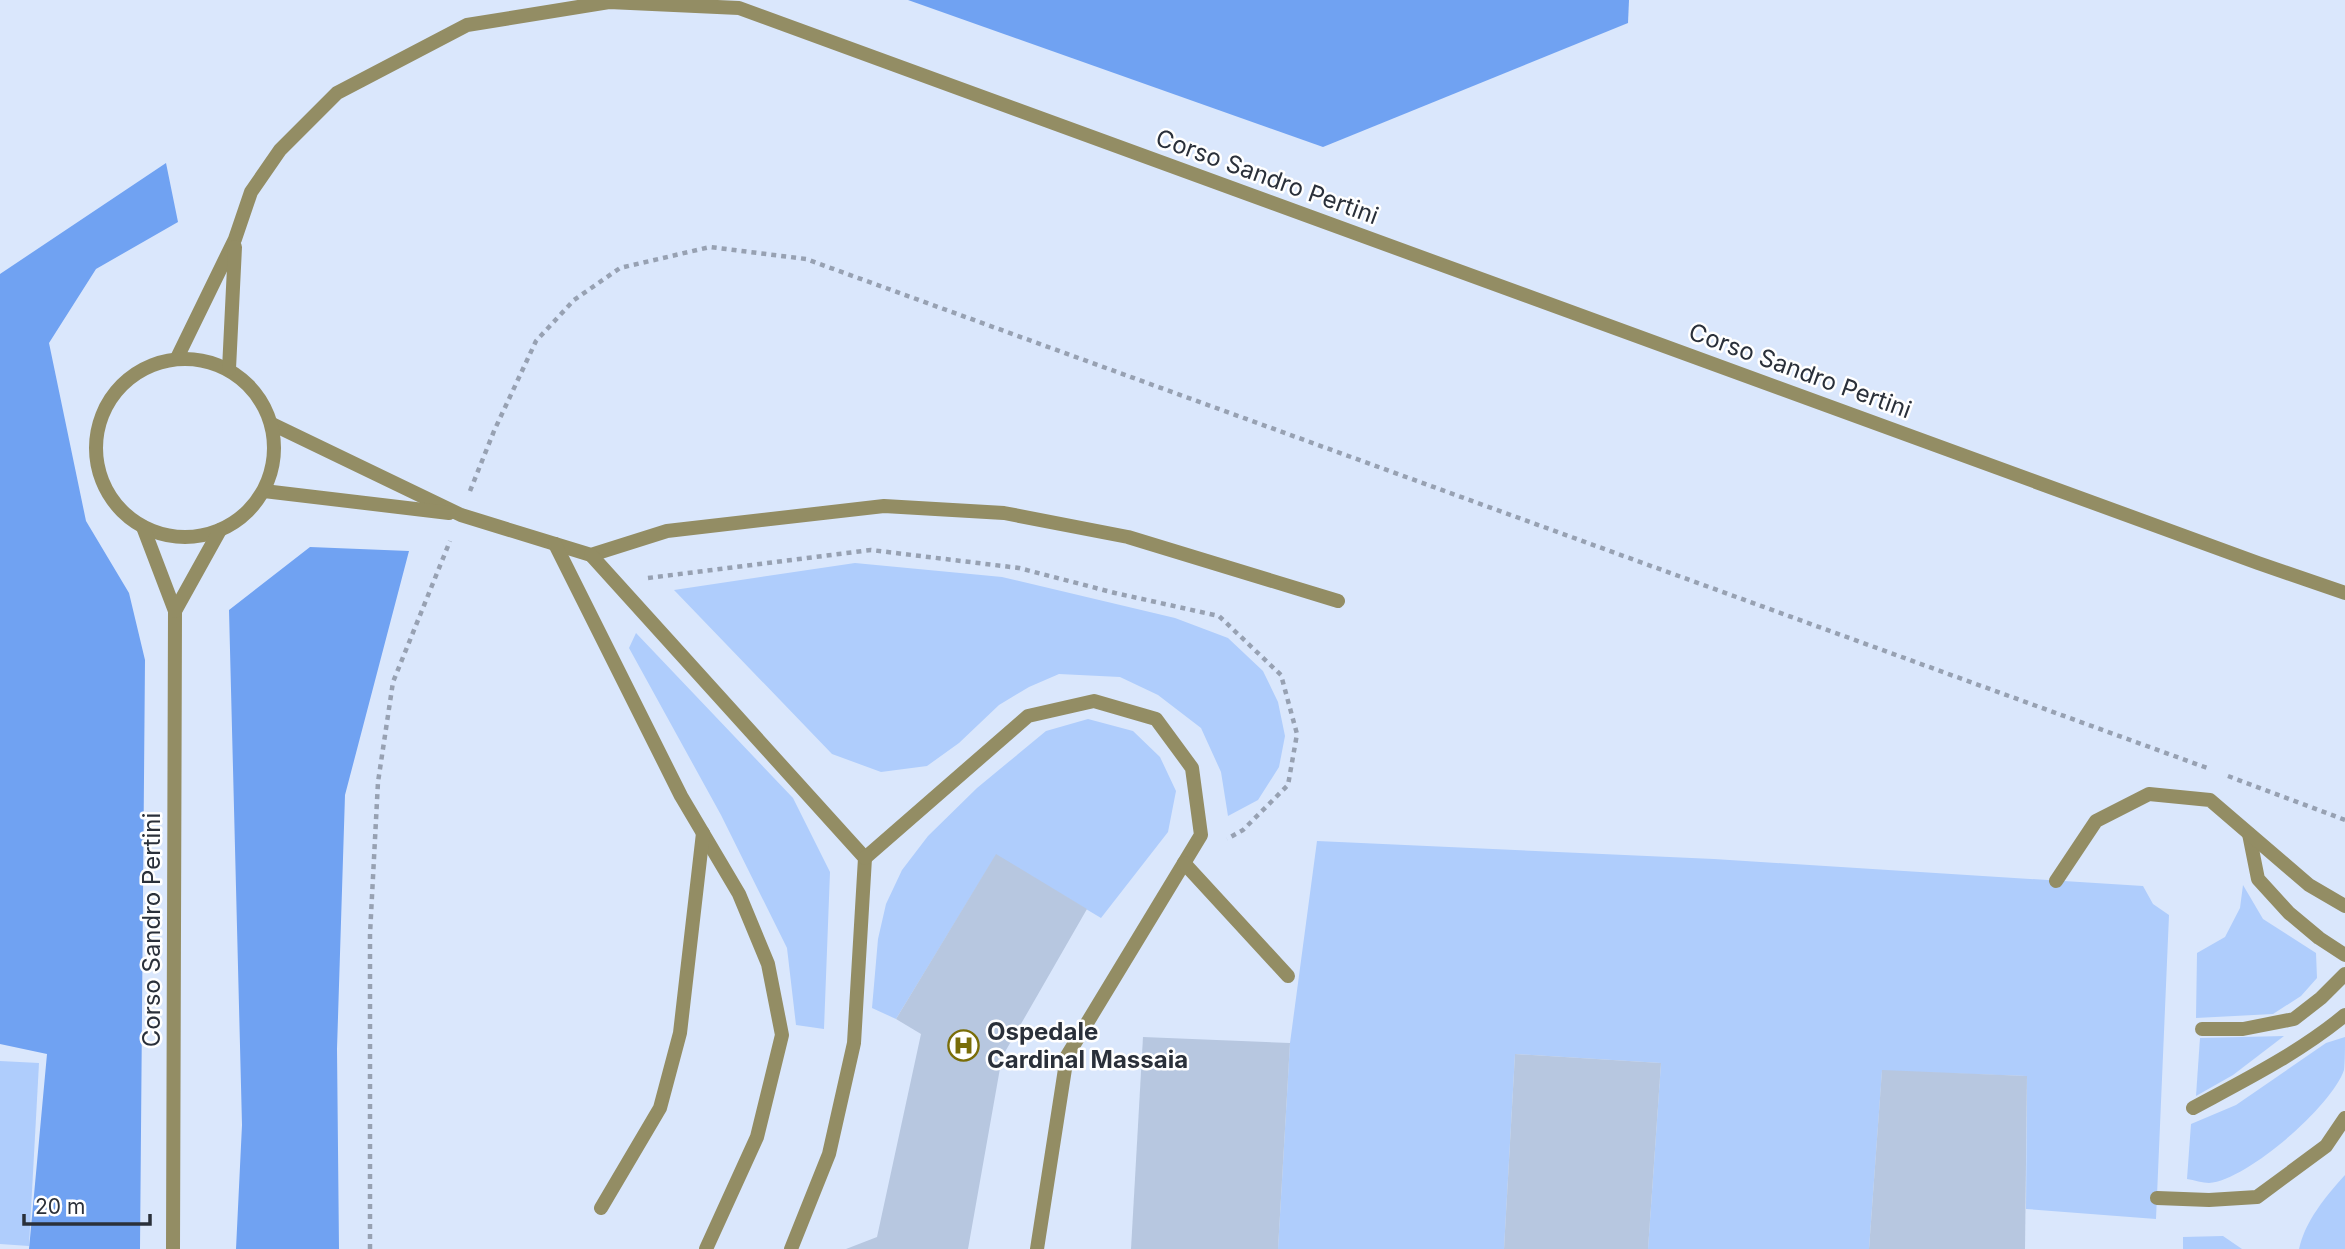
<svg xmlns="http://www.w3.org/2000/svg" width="2345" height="1249" font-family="Inter,sans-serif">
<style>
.green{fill:#afcdfc}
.forest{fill:#70a2f2}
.building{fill:#b7c7e0}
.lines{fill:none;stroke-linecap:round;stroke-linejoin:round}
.path{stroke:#97a1b2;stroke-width:4.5;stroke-dasharray:5 5;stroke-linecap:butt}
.service{stroke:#938d64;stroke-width:14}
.tertiary{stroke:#938d64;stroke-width:14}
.labels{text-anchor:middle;stroke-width:5;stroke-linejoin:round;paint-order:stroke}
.street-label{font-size:24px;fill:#2a303a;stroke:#fff}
.poi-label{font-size:24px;font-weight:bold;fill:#2a303a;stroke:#fff;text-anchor:start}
</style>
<rect width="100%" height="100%" fill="#dae7fc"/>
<!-- green -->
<g class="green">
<polygon points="855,563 1002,577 1175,618 1228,638 1263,671 1278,702 1285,736 1279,767 1258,800 1228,816 1221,772 1201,728 1158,695 1120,677 1059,674 1029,687 999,705 959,743 927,766 881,772 832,754 674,590"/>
<polygon points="636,633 793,798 830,872 824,1029 796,1025 787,948 721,815 629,648"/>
<polygon points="1088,719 1133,731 1160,757 1176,791 1168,832 1101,918 996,855 896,1019 872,1008 878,939 886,904 902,870 928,836 977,788 1046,731"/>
<polygon points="1317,841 1714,859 2143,886 2153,904 2169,915 2156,1219 2026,1209 2027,1076 1882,1071 1869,1249 1648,1249 1661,1063 1515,1054 1504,1249 1278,1249 1290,1043"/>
<polygon points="2243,885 2263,919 2316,953 2317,978 2301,996 2273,1014 2196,1018 2197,953 2225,937 2240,908"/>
<polygon points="2284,1036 2233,1075 2196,1096 2200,1038"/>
<path d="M2345,1037c0,10 0,24 -1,33 -12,36 -97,110 -135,113 -6,0 -15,-3 -22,-4l4,-55 45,-19 90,-62z"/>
<polygon points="0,1061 39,1063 29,1246 0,1244"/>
<path d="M2345,1175v74h-46c6,-28 27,-53 46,-74z"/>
<polygon points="2223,1236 2242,1249 2183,1249 2183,1237"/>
</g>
<!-- forest -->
<g class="forest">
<polygon points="908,0 1629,0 1628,23 1323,147"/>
<polygon points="166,163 178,222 96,269 49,343 86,521 129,593 145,660 140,1249 29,1249 47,1054 0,1044 0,274"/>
<polygon points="310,547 409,551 345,795 337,1049 339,1249 236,1249 242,1125 229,610"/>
</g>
<!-- building -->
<g class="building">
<polygon points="996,854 1087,909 1002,1057 968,1249 846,1249 877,1237 921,1034 896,1019"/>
<polygon points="1143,1037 1290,1043 1278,1249 1131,1249"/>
<polygon points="1515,1054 1661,1063 1648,1249 1504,1249"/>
<polygon points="1882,1070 2027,1076 2025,1249 1869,1249"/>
</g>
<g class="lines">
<!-- path -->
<g class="path">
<polyline points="470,491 494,431 536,341 574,300 620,268 710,247 806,259 2210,769"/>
<polyline points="648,578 871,550 1019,568 1115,593 1219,616 1281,675 1297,734 1288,785 1243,830 1227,839"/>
<polyline points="2228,776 2345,820"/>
<polyline points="370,1249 370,934 378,782 393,682 450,541"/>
</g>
<!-- service -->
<g class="service">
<polyline points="272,424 461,515 591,555 667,531 884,506 1004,513 1128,537 1338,601"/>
<polyline points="264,491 449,513"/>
<polyline points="555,544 681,796 739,894 768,964 782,1035 757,1137 706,1249"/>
<polyline points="591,555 865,858 854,1043 829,1154 791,1249"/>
<polyline points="2249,834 2258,879 2289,913 2319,938 2345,955"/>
<polyline points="865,858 1028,716 1094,701 1156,719 1192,768 1201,835 1067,1056 1037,1249"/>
<polyline points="1184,863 1288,976"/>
<polyline points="2056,881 2096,821 2149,794 2210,800 2309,885 2345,906"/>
<polyline points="2202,1029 2243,1029 2294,1019 2321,998 2345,974"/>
<path d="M2193,1108c52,-28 106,-55 152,-93"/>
<polyline points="2157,1198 2209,1200 2257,1197 2326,1146 2345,1118"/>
<polyline points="601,1208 660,1108 680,1033 703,833"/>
</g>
<!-- tertiary -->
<g class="tertiary">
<polyline points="177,358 235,239 251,192 280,150 337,93 467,25 609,2 739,8 2258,563 2345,593"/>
<circle cx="185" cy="448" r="89"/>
<polyline points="229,369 235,247"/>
<polyline points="143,527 175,611 173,1249"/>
<polyline points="175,611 220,530"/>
</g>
</g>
<!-- icons -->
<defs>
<symbol id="hospital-ring" viewBox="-11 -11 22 22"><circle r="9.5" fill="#fff" stroke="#796d08" stroke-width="1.5"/><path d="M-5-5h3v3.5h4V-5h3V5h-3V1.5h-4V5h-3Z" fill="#796d08"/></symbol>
</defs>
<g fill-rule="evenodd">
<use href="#hospital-ring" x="946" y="1028" width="35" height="35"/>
</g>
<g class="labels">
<!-- street labels -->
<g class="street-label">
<text transform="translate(1267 177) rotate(20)" y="8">Corso Sandro Pertini</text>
<text transform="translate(1800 371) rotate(20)" y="8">Corso Sandro Pertini</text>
<text transform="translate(152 930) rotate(-90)" y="8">Corso Sandro Pertini</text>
</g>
<!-- poi labels -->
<g class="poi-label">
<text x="987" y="1040">Ospedale<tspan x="987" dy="28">Cardinal Massaia</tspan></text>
</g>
</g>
<!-- scale -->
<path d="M24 1214v10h126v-10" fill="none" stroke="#2a303a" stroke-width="3.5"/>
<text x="35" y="1214" font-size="21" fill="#2a303a" stroke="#ffffff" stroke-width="5" paint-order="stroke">20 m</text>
</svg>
